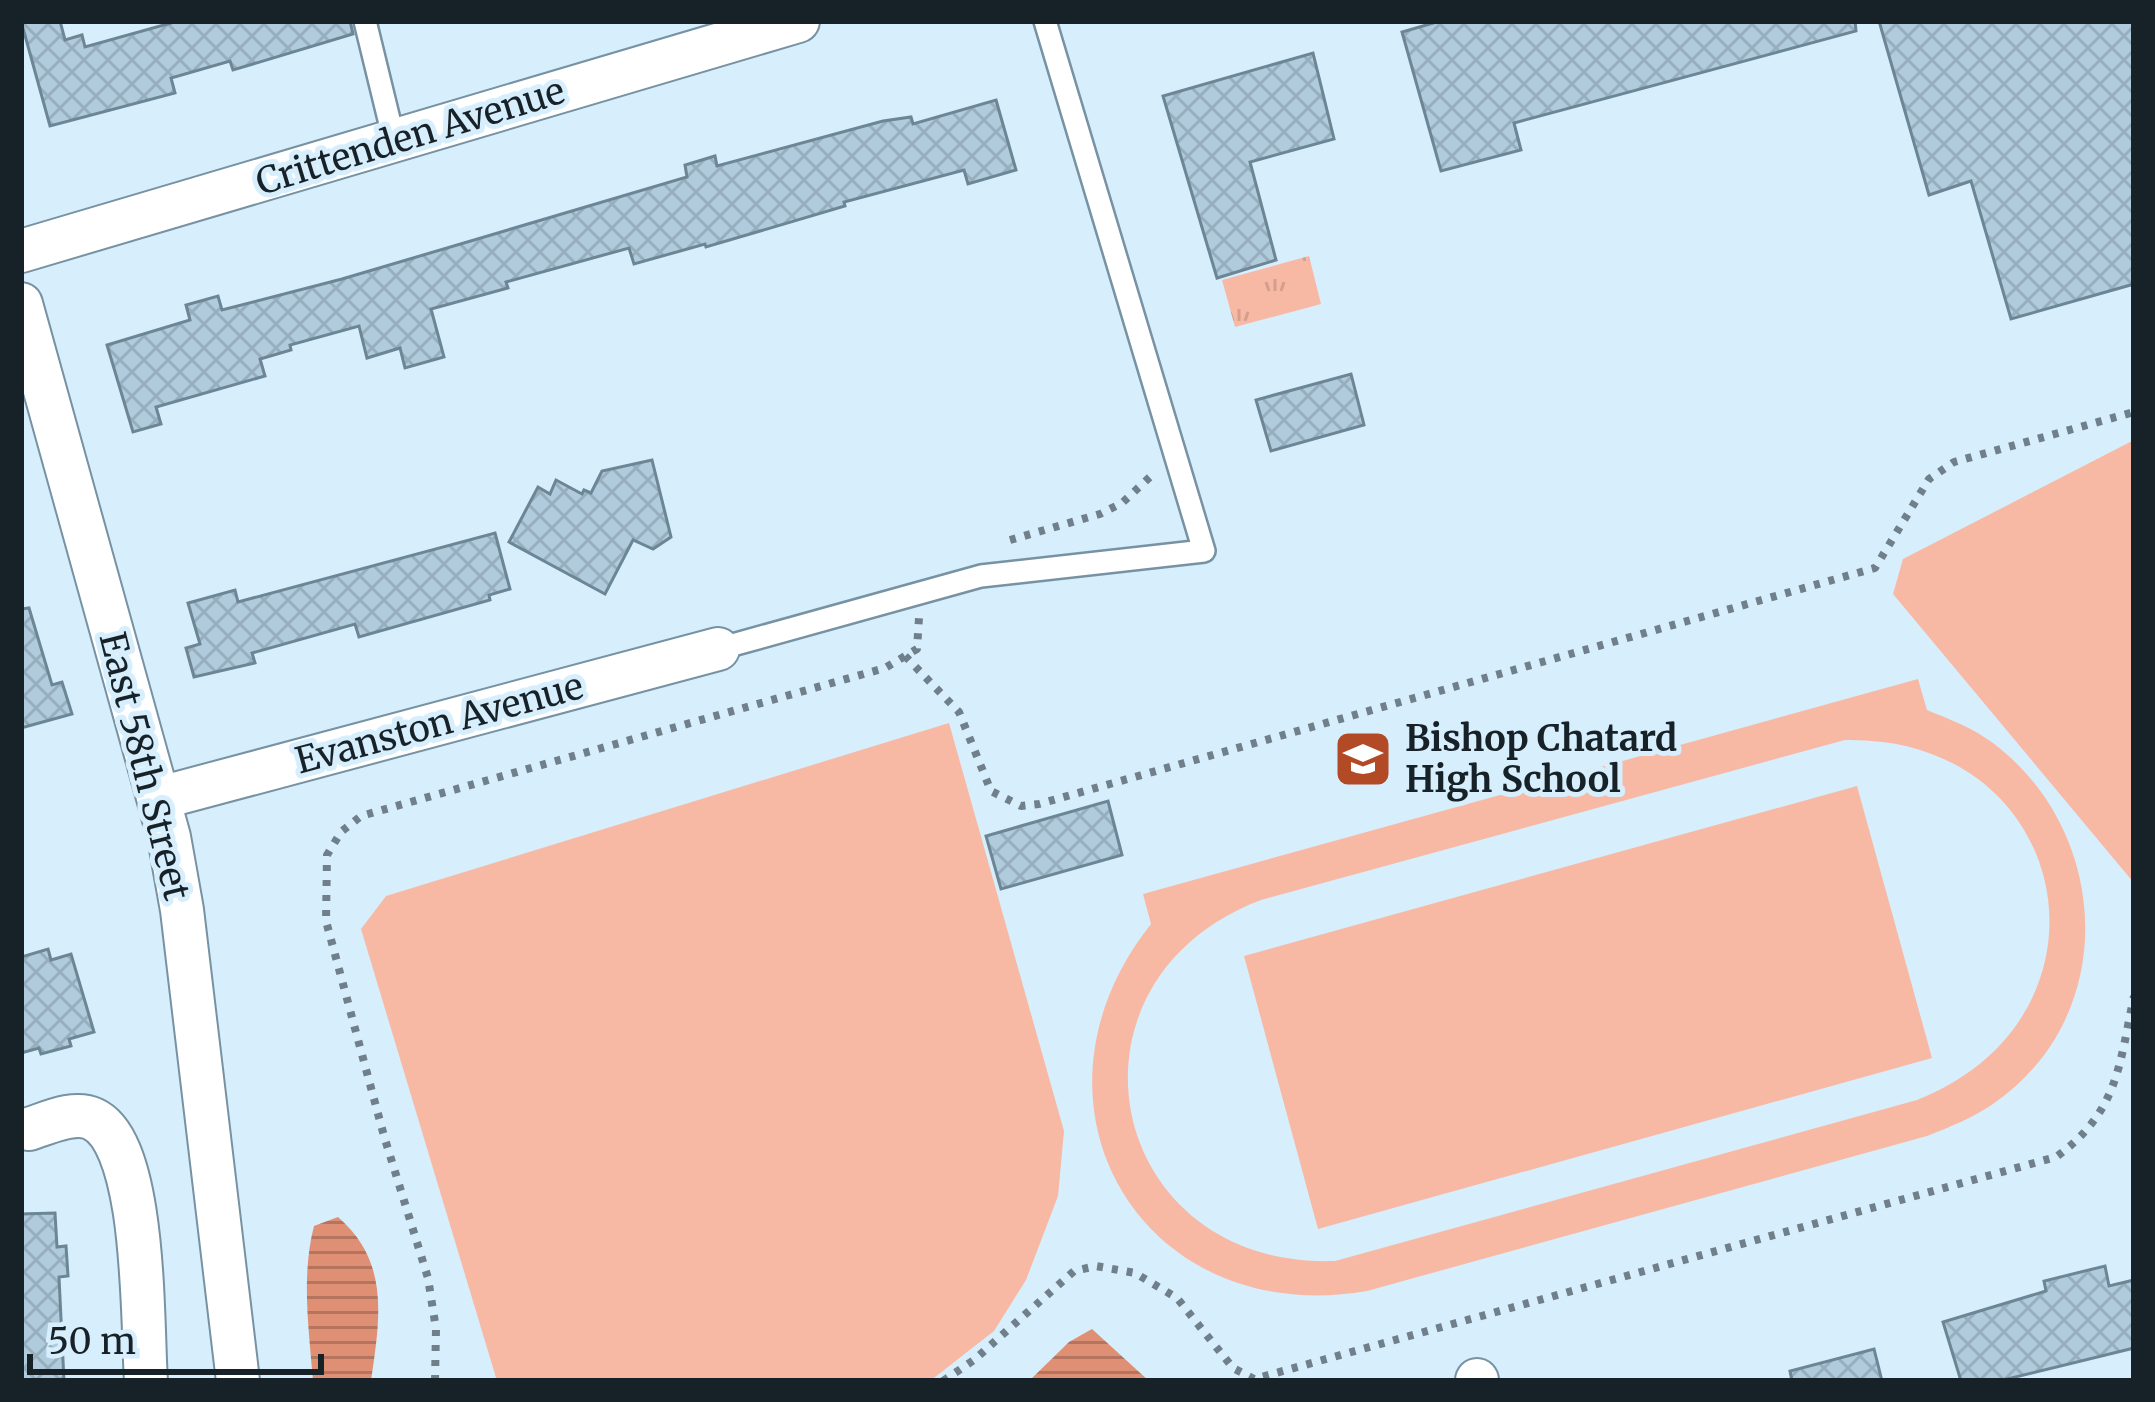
<svg xmlns="http://www.w3.org/2000/svg" width="2155" height="1402" font-family="Merriweather,serif">
<style>
.park{fill:url(#park-tufts)}
.pitch{fill:#f8b9a4;fill-rule:evenodd}
.water{fill:url(#water-rules)}
.building{fill:url(#building-cross-hatch);stroke:#6c8696;stroke-width:3}
.lines{fill:none;stroke-linecap:round;stroke-linejoin:round}
.lane-casing{stroke:#7792a2;stroke-width:26}
.street-casing{stroke:#7792a2;stroke-width:46}
.path{stroke:#70808b;stroke-width:8;stroke-dasharray:6 9;stroke-linecap:butt}
.lane{stroke:#fff;stroke-width:21}
.street{stroke:#fff;stroke-width:42}
.labels{text-anchor:middle;stroke-width:10;stroke-linejoin:round;paint-order:stroke}
.street-label{font-size:36px;fill:#172128;stroke:#d7eefd}
.poi-label{font-size:36px;font-weight:bold;fill:#172128;stroke:#d7eefd;text-anchor:start}
</style>
<defs>
<pattern id="park-tufts" width="24" height="20" patternUnits="userSpaceOnUse" patternTransform="scale(3)"><rect width="24" height="20" fill="#f8b9a4"/><path d="M3 7l-1-3M5 7V3M7 7l1-3M15 17l-1-3M17 17v-4M19 17l1-3" fill="none" stroke="#d49f8d"/></pattern>
<pattern id="water-rules" width="6" height="5" patternUnits="userSpaceOnUse" patternTransform="scale(3)"><rect width="6" height="5" fill="#df8f73"/><path d="M0 2.5h6" fill="none" stroke="#b4745e"/></pattern>
<pattern id="building-cross-hatch" width="8" height="8" patternUnits="userSpaceOnUse" patternTransform="scale(3)"><rect width="8" height="8" fill="#afcbdc"/><path d="M0 0l8 8M0 8l8-8" fill="none" stroke="#96aebd"/></pattern>
</defs>
<rect width="100%" height="100%" fill="#d7eefd"/>
<!-- park -->
<polygon class="park" points="1309,256 1321,304 1235,327 1222,280"/>
<!-- pitch -->
<g class="pitch">
<polygon points="2134,440 2134,883 1893,594 1903,559"/>
<path d="M1918,679l9,31c22,9 46,18 66,33 118,89 128,273 0,361 -21,14 -43,23 -66,32l-560,155c-226,39 -358,-188 -216,-367l-8,-30zM1845,740c228,-5 284,276 72,360l-582,161c-230,8 -288,-280 -74,-361z"/>
<polygon points="949,723 1064,1131 1058,1196 1026,1280 994,1331 930,1381 497,1381 361,929 386,896"/>
<polygon points="1857,786 1932,1058 1318,1229 1244,956"/>
</g>
<!-- water -->
<g class="water">
<path d="M338,1217c52,45 42,101 33,164h-58c-4,-51 -12,-105 1,-155z"/>
<polygon points="1092,1329 1149,1381 1029,1381 1069,1342"/>
</g>
<!-- building -->
<g class="building">
<polygon points="21,21 60,21 65,40 82,35 85,47 178,21 350,21 353,34 233,70 230,61 171,78 175,93 50,126"/>
<polygon points="1440,21 1855,21 1856,31 1514,123 1521,150 1441,171 1402,32"/>
<polygon points="1879,21 2134,21 2134,284 2011,319 1971,181 1929,195"/>
<polygon points="1313,53 1334,139 1250,162 1276,260 1217,278 1163,96"/>
<polygon points="996,100 1016,170 968,184 964,170 844,202 845,206 706,247 705,244 634,264 629,248 506,282 508,288 431,309 444,357 405,368 400,348 367,358 359,326 290,345 291,350 260,359 265,376 156,407 161,424 133,432 107,345 190,320 186,305 218,296 222,310 342,279 687,177 685,165 715,156 717,166 883,121 911,117 913,124"/>
<polygon points="1351,374 1364,425 1271,451 1256,400"/>
<polygon points="652,460 671,537 653,549 633,540 605,594 509,542 538,487 550,494 556,480 582,494 584,490 591,493 602,471"/>
<polygon points="495,533 510,589 489,595 490,600 359,637 355,624 252,653 255,663 194,677 186,648 200,644 188,603 235,590 238,602"/>
<polygon points="29,608 52,685 62,682 72,714 21,728 21,609"/>
<polygon points="1108,801 1122,855 1001,889 986,836"/>
<polygon points="48,949 51,960 71,954 94,1032 69,1039 71,1046 41,1054 39,1048 21,1053 21,957"/>
<polygon points="55,1213 57,1247 66,1246 68,1276 59,1277 64,1381 21,1381 21,1214"/>
<polygon points="2105,1266 2109,1286 2134,1280 2134,1348 1999,1381 1961,1381 1943,1322 2046,1291 2044,1281"/>
<polygon points="1874,1349 1882,1381 1792,1381 1790,1371"/>
</g>
<g class="lines">
<defs>
<g id="lane">
<polyline points="365,21 394,140"/>
<polyline points="718,649 981,576 1204,551 1045,21"/>
</g>
<g id="street">
<polyline points="21,251 798,21"/>
<polyline points="21,304 169,837 182,910 238,1381"/>
<polyline points="160,798 718,649"/>
<path d="M29,1129c19,-6 45,-19 64,-10 54,25 49,207 53,262"/>
<polyline points="1477,1380 1477,1381"/>
</g>
</defs>
<!-- lane casing -->
<use href="#lane" class="lane-casing"/>
<!-- street casing -->
<use href="#street" class="street-casing"/>
<!-- path -->
<g class="path">
<polyline points="1010,540 1100,514 1122,503 1151,476"/>
<polyline points="905,656 959,712 991,791 1021,806 1039,804 1875,568 1929,479 1954,462 2134,412"/>
<polyline points="435,1381 436,1329 428,1278 384,1136 326,921 327,855 341,832 361,816 885,668 917,649 919,618"/>
<path d="M943,1381l31,-21 100,-89 22,-5 39,7 42,25 56,70 21,11 802,-222c62,-45 63,-91 78,-161"/>
</g>
<!-- lane -->
<use href="#lane" class="lane"/>
<!-- street -->
<use href="#street" class="street"/>
</g>
<!-- icons -->
<defs>
<symbol id="school-square" viewBox="-11 -11 22 22"><rect x="-9" y="-9" width="18" height="18" rx="4" fill="#b14a25" stroke="#d7eefd"/><path d="M0-5L7-2L0 1L-7-2ZM-4 1L0 2.5L4 1V4Q0 6-4 4Z" fill="#fff"/></symbol>
</defs>
<g fill-rule="evenodd">
<use href="#school-square" x="1330" y="726" width="66" height="66"/>
</g>
<g class="labels">
<!-- street labels -->
<g class="street-label">
<text transform="translate(410 136) rotate(-17)" y="13">Crittenden Avenue</text>
<text transform="translate(439 723) rotate(-15)" y="13">Evanston Avenue</text>
<text transform="translate(145 766) rotate(76)" y="13">East 58th Street</text>
</g>
<!-- poi labels -->
<g class="poi-label">
<text x="1405" y="751">Bishop Chatard<tspan x="1405" dy="41">High School</tspan></text>
</g>
</g>
<!-- border -->
<rect width="2155" height="1402" fill="none" stroke="#172128" stroke-width="48"/>
<!-- scale -->
<path d="M30 1354v18h291v-18" fill="none" stroke="#172128" stroke-width="6"/>
<text x="48" y="1354" font-size="36" fill="#172128" stroke="#d7eefd" stroke-width="9" paint-order="stroke">50 m</text>
</svg>
